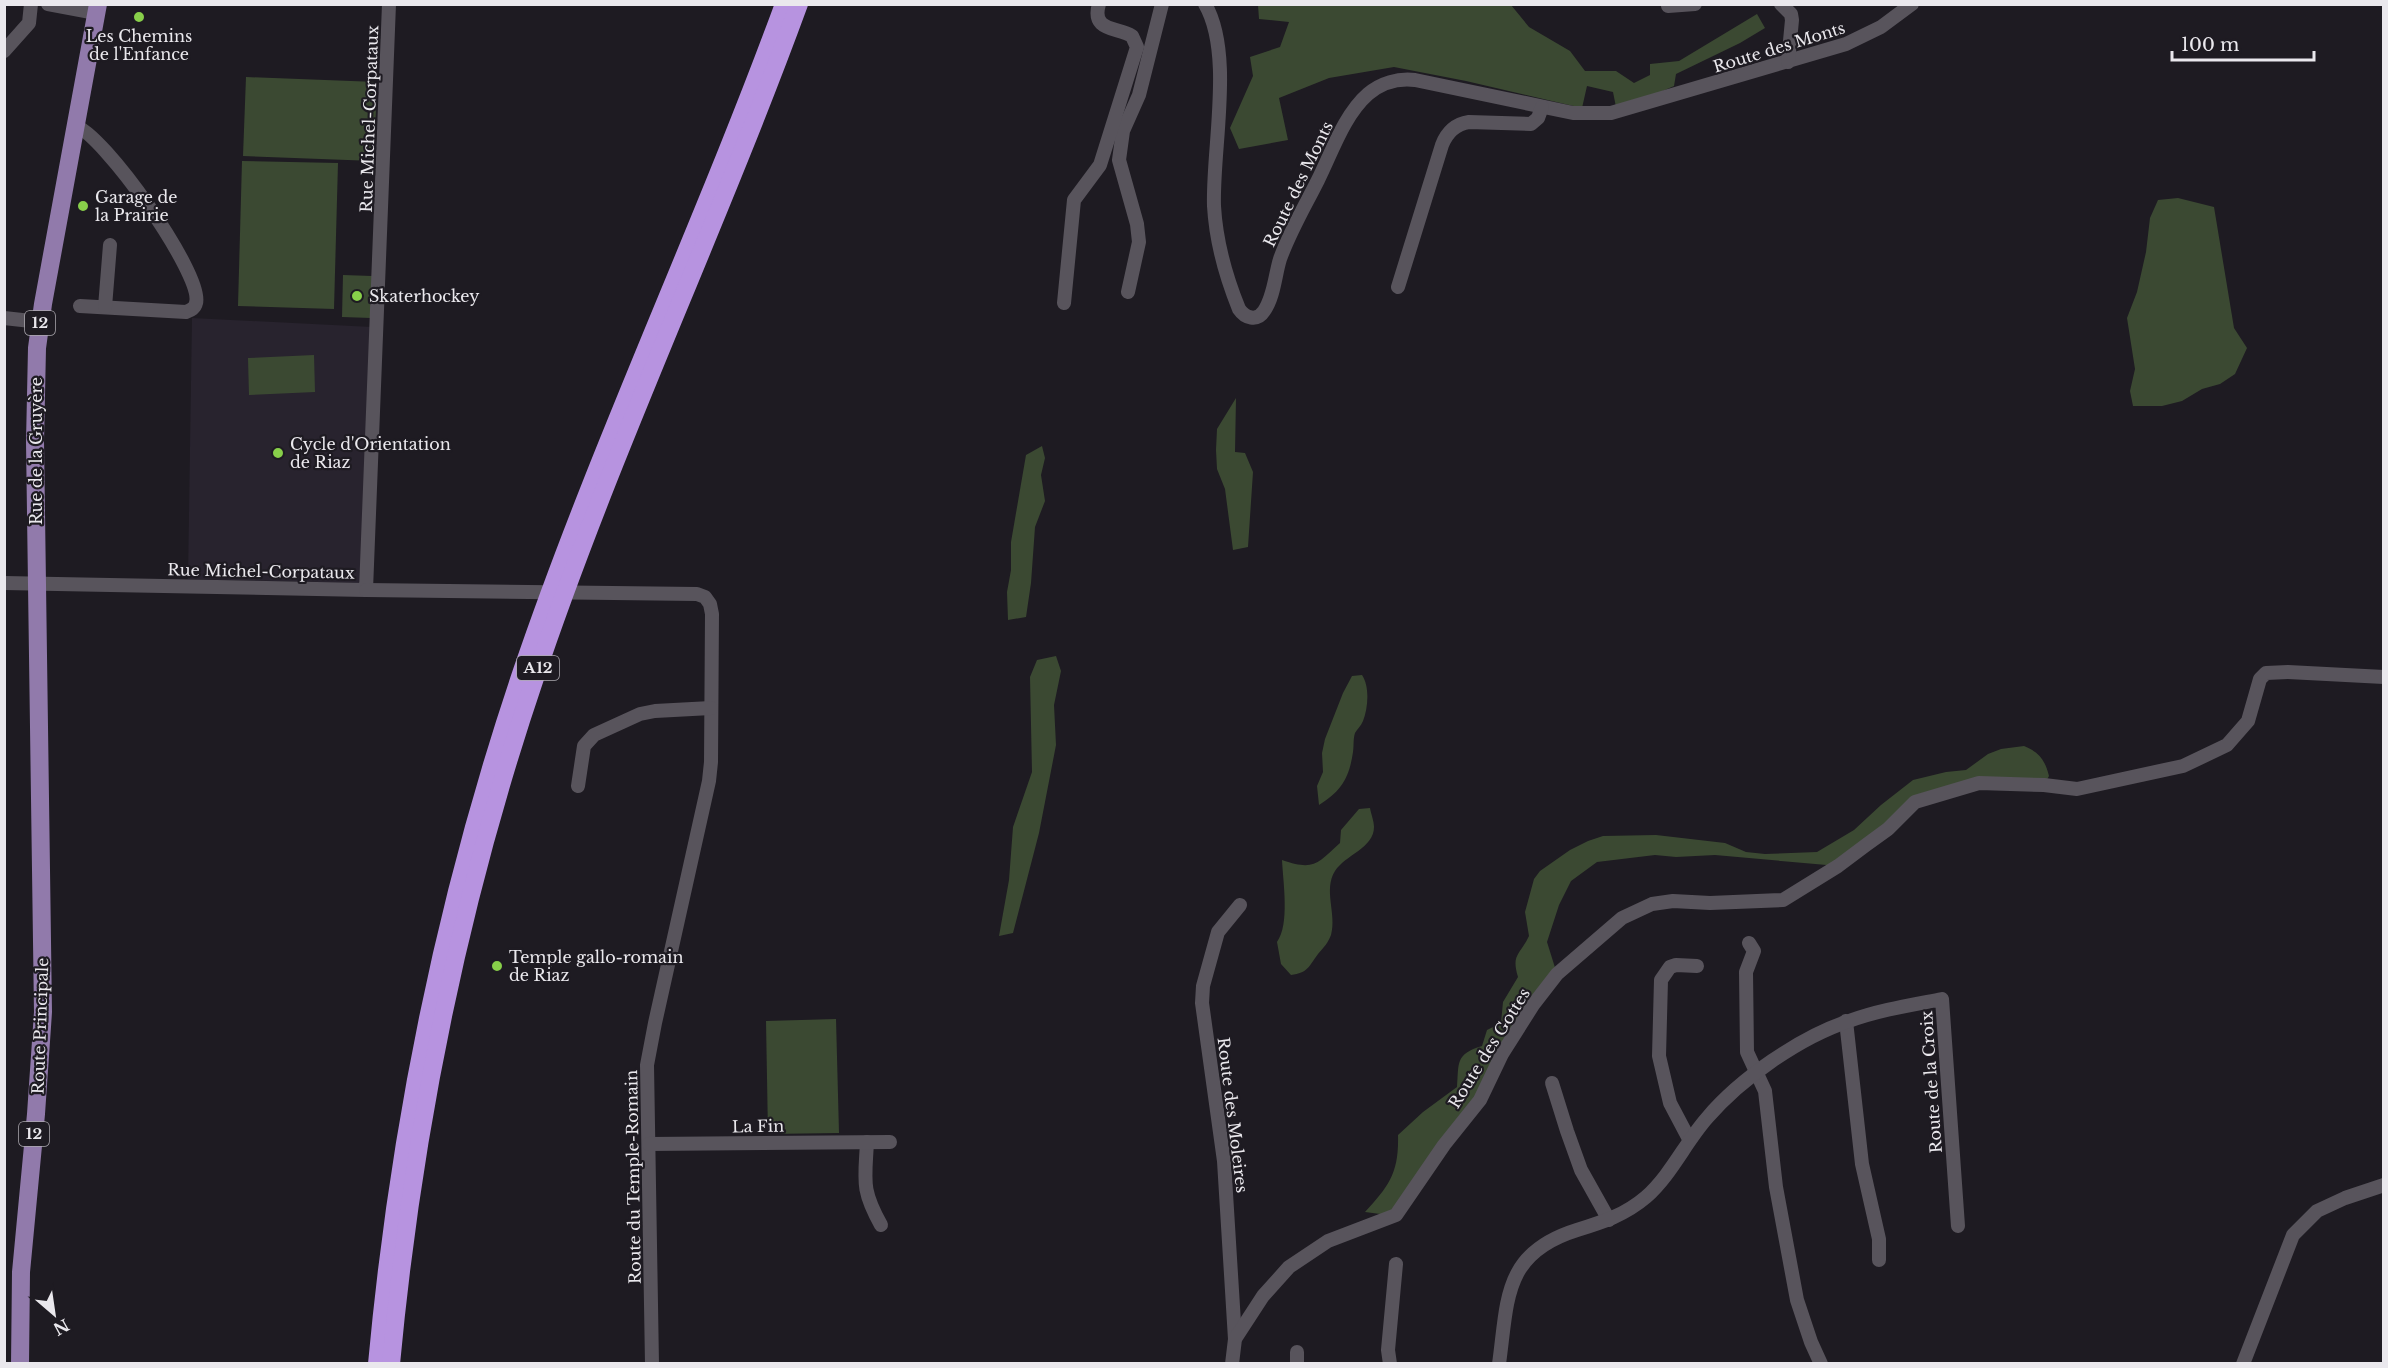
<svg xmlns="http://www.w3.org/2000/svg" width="2388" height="1368" font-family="'Libre Baskerville',serif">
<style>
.built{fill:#28232e}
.green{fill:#3b4932}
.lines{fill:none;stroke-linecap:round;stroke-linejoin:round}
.minor{stroke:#58545c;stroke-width:14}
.major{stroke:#917aab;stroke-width:18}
.highway{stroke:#b793e0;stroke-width:18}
.poi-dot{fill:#88cf4a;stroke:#1e1b22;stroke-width:2}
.labels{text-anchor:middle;stroke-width:4.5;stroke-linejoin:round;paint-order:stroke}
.shield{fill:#1e1b22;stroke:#adaab0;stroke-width:1.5}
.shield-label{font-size:15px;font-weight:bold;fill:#eae8ed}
.poi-label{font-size:16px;fill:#eae8ed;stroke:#1e1b22;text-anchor:start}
.street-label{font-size:16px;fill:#eae8ed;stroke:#1e1b22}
</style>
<rect width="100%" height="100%" fill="#1e1b22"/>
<!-- built -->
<polygon class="built" points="192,318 372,327 360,583 188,579"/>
<!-- green -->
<g class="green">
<polygon points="1258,5 1511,5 1529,27 1570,51 1585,71 1616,71 1634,83 1650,75 1650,64 1679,61 1757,14 1765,28 1740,43 1676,74 1674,86 1633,104 1616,107 1613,92 1587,86 1582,108 1466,81 1394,67 1329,78 1279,98 1288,140 1239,149 1230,128 1253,76 1250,57 1280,47 1289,22 1259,19"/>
<polygon points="246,77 377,82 374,161 243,156"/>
<polygon points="242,161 338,163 334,309 238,306"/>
<polygon points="2178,198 2214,207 2234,328 2247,348 2235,374 2220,384 2202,389 2182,401 2162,406 2133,406 2130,391 2135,369 2127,318 2137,292 2146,252 2150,218 2158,200"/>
<polygon points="343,275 372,276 371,318 342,317"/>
<polygon points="314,355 315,392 249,395 248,358"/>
<polygon points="1236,398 1235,452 1245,453 1253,472 1248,547 1233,550 1225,489 1217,469 1216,450 1217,429"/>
<polygon points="1042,446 1045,458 1041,475 1045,501 1035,527 1031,583 1026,617 1008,620 1007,592 1011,570 1011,542 1026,455"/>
<polygon points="1056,656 1061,671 1054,705 1056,745 1039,833 1013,933 999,936 1009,880 1013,827 1032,772 1030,677 1037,660"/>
<path d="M1362,675c8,12 6,33 1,46 -2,5 -6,8 -8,12 -2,6 -1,13 -2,19 -4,27 -12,39 -34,53l-2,-19 6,-14 -1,-19 3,-14 18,-46 9,-17z"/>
<path d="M2024,746c15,6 21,14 25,30l-5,9 -65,-2 -64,19 -77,64 -123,-11 -39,2 -21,-2 -58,7 -26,19 -12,24 -12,37 10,32 -76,123 -93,118 -23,-3c24,-26 34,-39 33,-77l25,-23 34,-25c2,-24 -2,-33 25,-41l5,-16 14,-7 2,-21 15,-25c-7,-23 2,-22 11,-41l-4,-24 9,-33 6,-8 30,-21 18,-9 15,-5 53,-1 69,8 21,9 19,2 52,-2 37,-22 27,-25 32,-25 33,-8 20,-2 22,-16 13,-5z"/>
<path d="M1370,808c1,6 4,13 4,19 0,21 -29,28 -39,44 -12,19 2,43 -4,64 -3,8 -7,12 -13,19 -9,12 -10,19 -27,21l-10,-11 -4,-22c13,-18 6,-60 5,-82 32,11 35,4 58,-17l1,-13 18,-21z"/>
<polygon points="836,1019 839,1133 768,1134 766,1021"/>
</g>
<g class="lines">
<!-- minor -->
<g class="minor">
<polyline points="48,4 96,13"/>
<path d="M1205,4c29,50 7,145 9,202 2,35 12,71 25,103 6,9 18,13 25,2 10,-14 11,-36 16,-52 10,-28 25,-53 38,-79 14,-28 26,-65 50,-86 13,-11 30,-16 47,-14l158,33h38l235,-69 35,-17 31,-23"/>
<polyline points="1781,4 1791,14 1792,20 1788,62"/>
<polyline points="1668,6 1695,4"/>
<polyline points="4,51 29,23 31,4"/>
<path d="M75,126c27,6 129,149 121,177 -1,5 -5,7 -10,9l-106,-6"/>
<path d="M1398,287l44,-142c5,-13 14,-21 27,-23l62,2 7,-6 4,-11"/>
<polyline points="1128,292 1139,242 1137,224 1119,160 1123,131 1139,95 1162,4"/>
<path d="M1064,303l10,-103 26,-35 37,-118 -5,-11c-16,-9 -41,-5 -33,-32"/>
<polyline points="105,307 110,245"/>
<polyline points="4,318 40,322"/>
<polyline points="4,583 366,590 389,4"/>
<polyline points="366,590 697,594 705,597 710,604 712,614 711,762 709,781 655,1023 647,1065 652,1364"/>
<polyline points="578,786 584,746 594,735 640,714 655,711 711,708"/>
<polyline points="1749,943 1754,951 1746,972 1747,1052 1765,1091 1776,1187 1797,1300 1811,1342 1821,1364"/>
<polyline points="1846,1021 1862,1164 1879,1239 1879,1260"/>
<polyline points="1552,1083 1567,1131 1581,1170 1609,1220"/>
<polyline points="1689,1139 1670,1103 1659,1056 1661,980 1670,967 1676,965 1697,966"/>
<path d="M867,1142c-2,39 -6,47 14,83"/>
<polyline points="649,1144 890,1142"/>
<polyline points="1235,1339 1224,1161 1202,1003 1203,986 1218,932 1240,905"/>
<polyline points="1297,1352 1297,1364"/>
<polyline points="1232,1364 1235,1339 1263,1296 1289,1267 1328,1241 1396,1215 1444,1145 1480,1100 1502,1054 1533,1005 1557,974 1622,918 1652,904 1673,901 1710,903 1783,900 1838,866 1866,845 1888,829 1915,802 1979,783 2044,785 2077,789 2183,766 2227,745 2248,721 2260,679 2266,673 2288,672 2384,677"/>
<polyline points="1390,1364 1388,1350 1396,1264"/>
<path d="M1499,1364c9,-65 4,-111 78,-134 26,-8 48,-15 69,-33 25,-22 39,-54 61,-79 33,-39 93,-81 142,-97 30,-11 62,-16 93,-22l16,227"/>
<polyline points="2243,1364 2293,1235 2317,1211 2345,1198 2384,1185"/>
</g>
<!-- major -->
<polyline class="major" points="20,1364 21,1272 36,1114 43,1012 35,442 37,348 43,304 98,4"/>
<!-- highway -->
<g class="highway">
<path d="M377,1364c22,-239 68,-466 145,-693 77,-226 180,-443 262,-667"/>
<path d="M391,1364c22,-236 68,-462 144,-686 77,-229 181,-447 264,-674"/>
</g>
</g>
<!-- markers -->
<g class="poi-dot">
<circle cx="139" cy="17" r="6"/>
<circle cx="83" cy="206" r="6"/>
<circle cx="357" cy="296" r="6"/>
<circle cx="278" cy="453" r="6"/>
<circle cx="497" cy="966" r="6"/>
</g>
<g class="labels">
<!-- shield labels -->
<g class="shield">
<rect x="25" y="311" width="30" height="24" rx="4.5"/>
<rect x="517" y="656" width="42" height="24" rx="4.5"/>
<rect x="19" y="1122" width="30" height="24" rx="4.5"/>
</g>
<g class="shield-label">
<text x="40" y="328">12</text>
<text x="538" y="673">A12</text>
<text x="34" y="1139">12</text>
</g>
<!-- poi labels -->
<g class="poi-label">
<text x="139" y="42" text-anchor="middle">Les Chemins<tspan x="139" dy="18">de l'Enfance</tspan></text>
<text x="95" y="203">Garage de<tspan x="95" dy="18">la Prairie</tspan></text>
<text x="369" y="302">Skaterhockey</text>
<text x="290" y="450">Cycle d'Orientation<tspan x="290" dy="18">de Riaz</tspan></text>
<text x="509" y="963">Temple gallo-romain<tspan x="509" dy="18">de Riaz</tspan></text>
</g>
<!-- street labels -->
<g class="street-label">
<text transform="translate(1779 47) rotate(-17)" y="6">Route des Monts</text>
<text transform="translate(369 119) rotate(-88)" y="6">Rue Michel-Corpataux</text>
<text transform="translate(1298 184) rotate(-64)" y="6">Route des Monts</text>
<text transform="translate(36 451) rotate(-90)" y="6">Rue de la Gruyère</text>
<text transform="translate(261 571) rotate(1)" y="6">Rue Michel-Corpataux</text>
<text transform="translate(40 1026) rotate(-88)" y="6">Route Principale</text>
<text transform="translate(1489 1048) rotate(-58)" y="6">Route des Gottes</text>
<text transform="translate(1931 1082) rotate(-94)" y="6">Route de la Croix</text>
<text transform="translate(1233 1115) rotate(83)" y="6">Route des Moleires</text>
<text transform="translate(758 1126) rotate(-1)" y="6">La Fin</text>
<text transform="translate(633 1177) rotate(-91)" y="6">Route du Temple-Romain</text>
</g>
</g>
<!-- border -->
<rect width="2388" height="1368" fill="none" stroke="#eae8ed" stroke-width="12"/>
<!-- north arrow -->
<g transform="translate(54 1314) rotate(151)" stroke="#1e1b22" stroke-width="4.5" paint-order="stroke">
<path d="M0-4.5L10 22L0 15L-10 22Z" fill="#eae8ed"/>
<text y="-9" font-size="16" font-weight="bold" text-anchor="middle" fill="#eae8ed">N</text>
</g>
<!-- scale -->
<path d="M2172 51v9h142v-9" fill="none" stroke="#eae8ed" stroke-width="3"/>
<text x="2181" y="51" font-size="18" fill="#eae8ed" stroke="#1e1b22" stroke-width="4.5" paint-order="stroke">100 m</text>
</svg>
